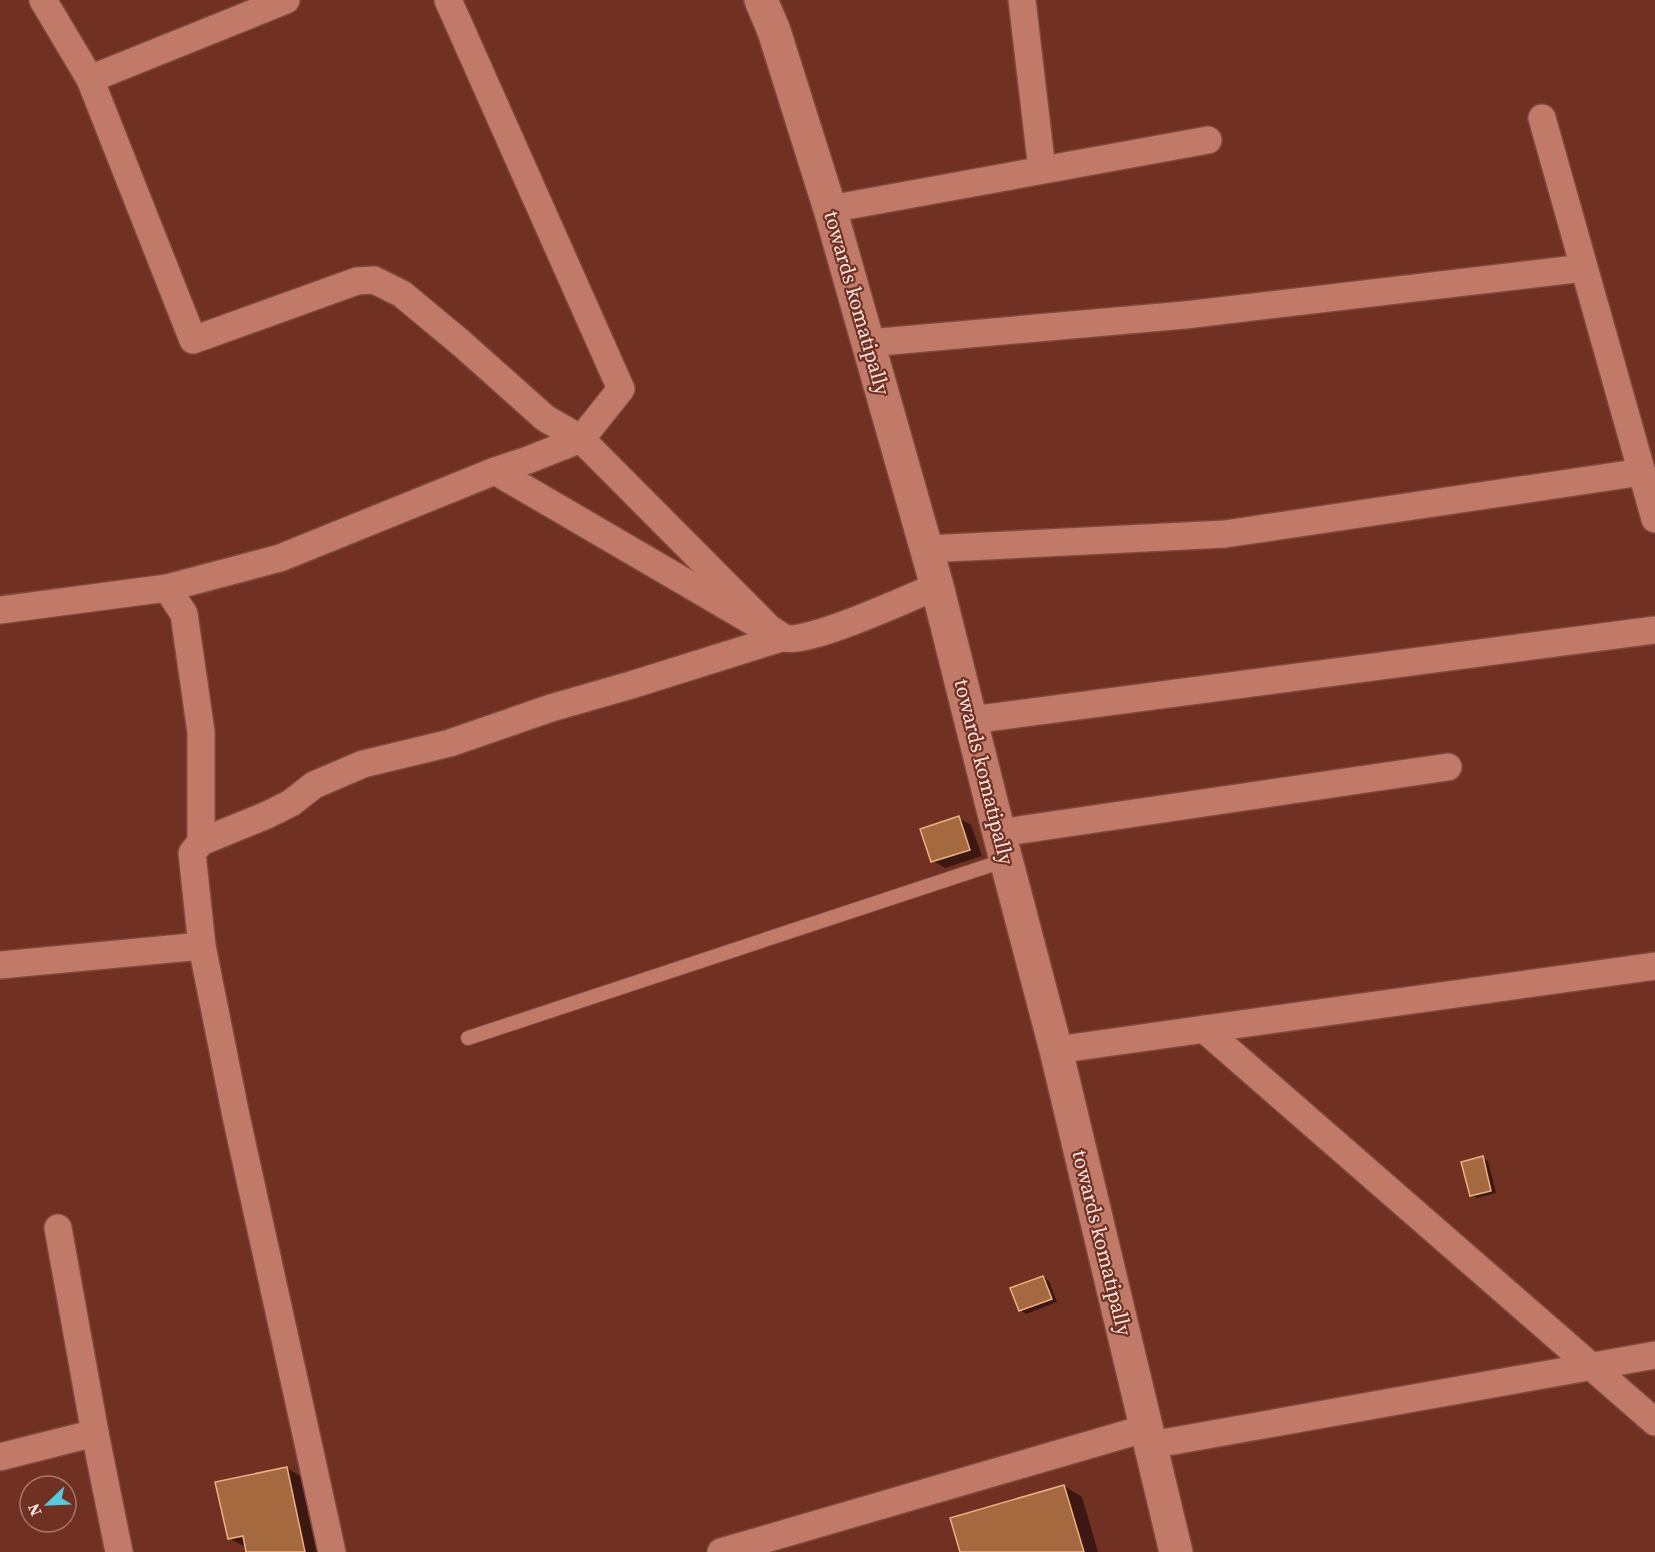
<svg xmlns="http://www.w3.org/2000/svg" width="1655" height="1552" font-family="'Source Serif 4',serif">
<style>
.shadow{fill:#0007}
.building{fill:#a56940;stroke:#efae84;stroke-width:1.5}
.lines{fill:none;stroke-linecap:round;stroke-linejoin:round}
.service-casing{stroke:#7e4a3e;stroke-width:16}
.minor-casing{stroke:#7e4a3e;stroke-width:30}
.tertiary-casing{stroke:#7e4a3e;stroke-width:36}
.service{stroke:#c17968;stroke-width:14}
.minor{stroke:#c17968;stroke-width:27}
.tertiary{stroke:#c17968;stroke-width:33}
.labels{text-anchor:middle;stroke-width:4.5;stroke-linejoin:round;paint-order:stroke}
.street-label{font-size:21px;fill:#fde5df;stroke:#703022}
</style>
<rect width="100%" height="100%" fill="#703022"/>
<!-- shadow -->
<g class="shadow">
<polygon points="959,818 971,825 982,856 945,868 933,861"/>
<polygon points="1482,1158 1488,1161 1496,1193 1477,1198 1471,1195"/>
<polygon points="1043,1277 1049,1281 1057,1302 1026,1314 1020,1310"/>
<polygon points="287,1468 305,1479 321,1552 247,1552 247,1548 229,1538"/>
<polygon points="1064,1486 1082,1497 1098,1552 962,1552"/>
</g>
<!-- building -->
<g class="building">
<polygon points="959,816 970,850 931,862 920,829"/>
<polygon points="1483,1156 1491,1191 1470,1196 1461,1162"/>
<polygon points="1043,1276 1052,1299 1019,1311 1010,1288"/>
<polygon points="287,1467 305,1552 246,1552 243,1536 228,1539 215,1482"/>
<polygon points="1064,1485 1084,1552 960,1552 950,1518"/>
</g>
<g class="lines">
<defs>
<polyline id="service" points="468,1038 1006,860"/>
<g id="minor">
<path d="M43,0l47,79 103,261 164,-59 17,-1 28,14 59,49 84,75 36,21 188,189c5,3 11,8 16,10 21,7 127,-41 152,-52"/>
<polyline points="1022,0 1042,170"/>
<polyline points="90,79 286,0"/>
<polyline points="1542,118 1655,519"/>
<polyline points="830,209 1208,140"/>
<polyline points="868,343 1185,315 1584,268"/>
<polyline points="927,549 1225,534 1642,472"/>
<polyline points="167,588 184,614 201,732 201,842"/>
<polyline points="0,610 167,588 280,558 495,471 528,460 581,439 621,389 448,0"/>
<polyline points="971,720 1655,630"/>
<polyline points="999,833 1448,767"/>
<polyline points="0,965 202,946"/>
<polyline points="1204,1029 1655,1422"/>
<polyline points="1056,1050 1655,966"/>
<polyline points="58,1228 95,1433 119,1552"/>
<polyline points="1151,1445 1655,1355"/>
<polyline points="0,1457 95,1433"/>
<polyline points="332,1552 236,1116 202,946 192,853 201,842 267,815 291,803 314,785 363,764 450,743 551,708 631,685 781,638 495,471"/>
<polyline points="721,1552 1147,1428"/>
</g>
<polyline id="tertiary" points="761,0 774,31 830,209 937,586 999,833 1056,1050 1176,1552"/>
</defs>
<!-- service casing -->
<use href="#service" class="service-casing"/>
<!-- minor casing -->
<use href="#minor" class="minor-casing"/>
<!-- tertiary casing -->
<use href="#tertiary" class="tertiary-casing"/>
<!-- service -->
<use href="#service" class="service"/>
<!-- minor -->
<use href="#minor" class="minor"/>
<!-- tertiary -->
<use href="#tertiary" class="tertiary"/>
</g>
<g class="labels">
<!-- street labels -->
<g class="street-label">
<text transform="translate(857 303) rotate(74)" y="7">towards komatipally</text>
<text transform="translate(984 772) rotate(76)" y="7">towards komatipally</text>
<text transform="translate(1102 1243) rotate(76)" y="7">towards komatipally</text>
</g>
</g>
<!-- north arrow -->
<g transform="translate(48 1504) rotate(247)"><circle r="28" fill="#703022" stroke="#a8786e" stroke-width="1.5"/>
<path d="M0-4.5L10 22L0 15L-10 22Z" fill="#56c9e1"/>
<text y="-9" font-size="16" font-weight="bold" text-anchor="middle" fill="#fde5df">N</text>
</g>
</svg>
